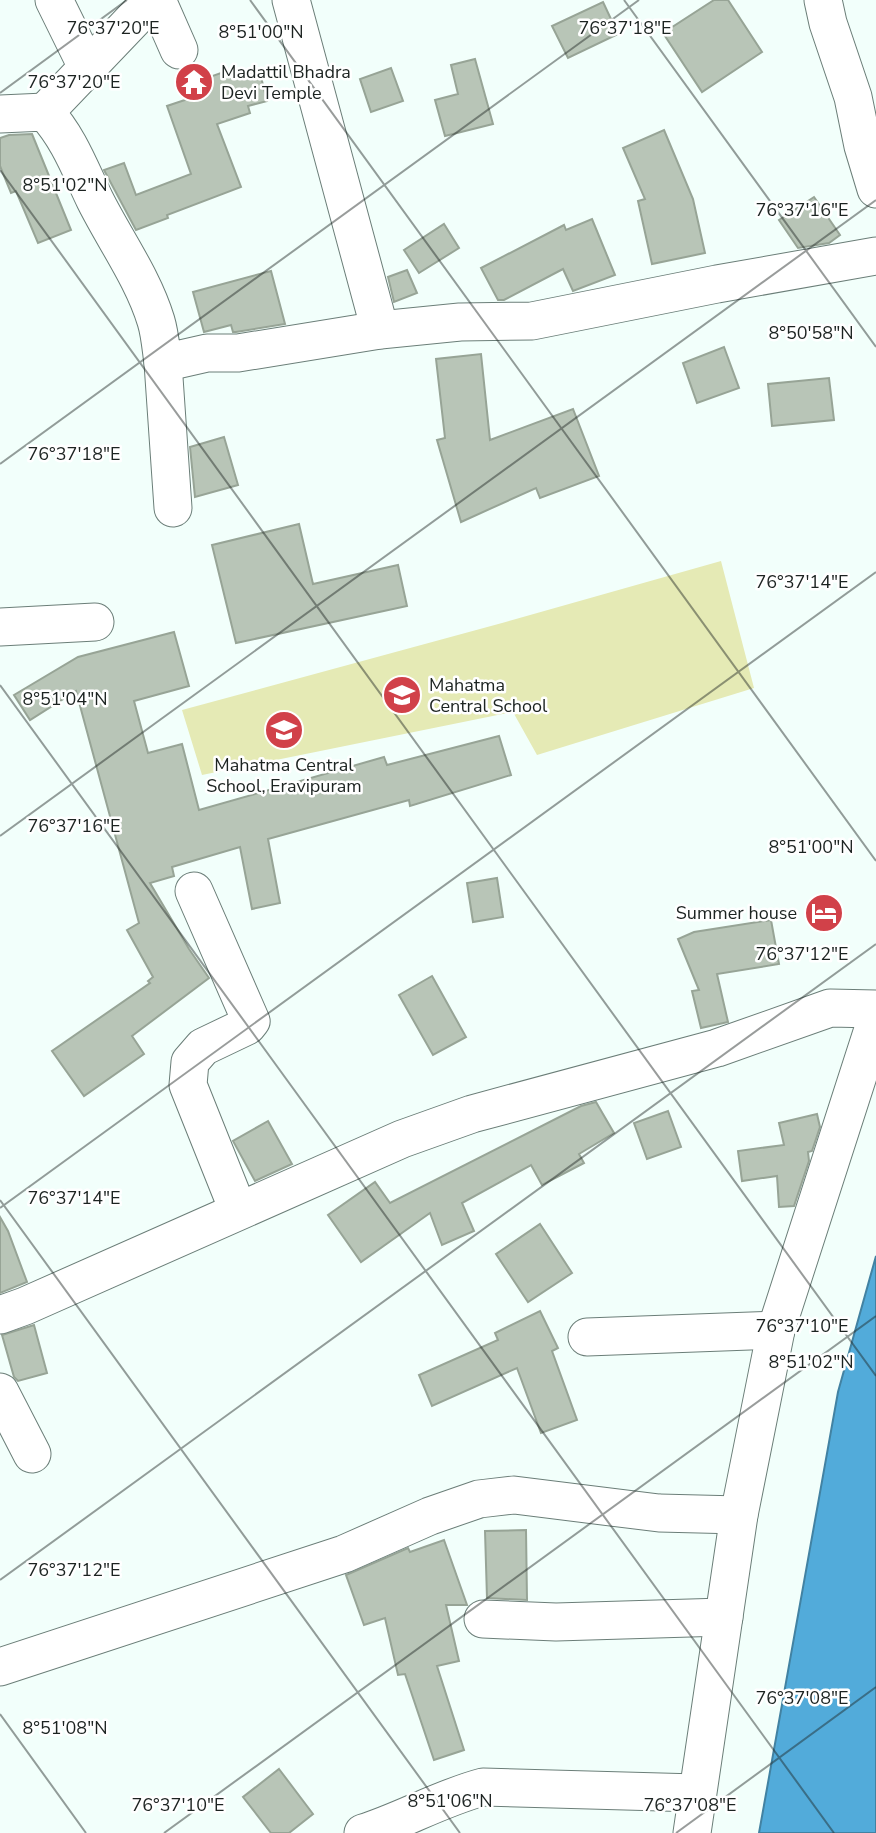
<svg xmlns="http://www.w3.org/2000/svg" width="876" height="1833" font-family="'Nunito Sans',sans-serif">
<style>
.green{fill:#e5eab5}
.water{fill:#52abda;stroke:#4282a2;stroke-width:2}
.building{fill:#b8c5b7;stroke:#97a496;stroke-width:2}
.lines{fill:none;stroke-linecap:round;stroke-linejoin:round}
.minor-casing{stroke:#6b7e78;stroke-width:39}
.minor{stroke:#fff;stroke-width:37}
.ticks{fill:none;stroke:#1c2321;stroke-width:2;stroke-opacity:0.45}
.labels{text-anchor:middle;stroke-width:5;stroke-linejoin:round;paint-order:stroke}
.poi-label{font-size:18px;fill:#1c2321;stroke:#fff;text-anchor:start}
.ticks-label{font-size:18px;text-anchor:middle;fill:#1c2321;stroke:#fff;stroke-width:5;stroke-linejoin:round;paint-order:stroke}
</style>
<rect width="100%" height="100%" fill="#f2fffb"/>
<!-- green -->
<polygon class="green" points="721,561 754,688 537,755 513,712 202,775 182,710 502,623"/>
<!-- water -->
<polygon class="water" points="876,1256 876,1833 759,1833 838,1392"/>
<!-- building -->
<g class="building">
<polygon points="714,0 728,0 762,52 702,92 663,33"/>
<polygon points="603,2 618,34 568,58 552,26"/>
<polygon points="475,59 493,124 445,136 435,100 458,94 451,65"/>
<polygon points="235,68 237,75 259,69 267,101 248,106 250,113 217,124 241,187 167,215 168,218 136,230 104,170 124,163 136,195 191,174 167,106 206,93 201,80"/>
<polygon points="391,68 403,101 371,112 360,79"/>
<polygon points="664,130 693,199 705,253 652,264 638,201 645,199 623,148"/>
<polygon points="32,134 71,230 38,243 16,191 11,193 0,166 0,138 9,135"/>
<polygon points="814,197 840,235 829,243 798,248 779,220"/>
<polygon points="592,219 615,275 573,291 563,269 504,300 498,300 481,268 564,225 566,230"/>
<polygon points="444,224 459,248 419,273 404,250"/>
<polygon points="407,270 417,293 394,302 388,277"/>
<polygon points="271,271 285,324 236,332 233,332 231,325 204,332 193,292"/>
<polygon points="724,347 739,388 697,403 683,363"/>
<polygon points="481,354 490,440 573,409 599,476 540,498 536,488 461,522 437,440 445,438 436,359"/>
<polygon points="829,378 834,420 772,426 768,384"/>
<polygon points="224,437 238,485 195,497 190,447"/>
<polygon points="299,524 313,584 398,565 407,606 236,643 212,545"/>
<polygon points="174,632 189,686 134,701 148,753 182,744 199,810 384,757 387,765 499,736 511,775 410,806 409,800 268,839 280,903 252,909 240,847 172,867 174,876 150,883 189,949 209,978 132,1036 144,1054 84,1096 52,1051 150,983 148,981 153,977 127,930 139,923 76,691 30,720 14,695 78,657"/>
<polygon points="497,878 503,917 473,922 467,883"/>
<polygon points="771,920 779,964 717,974 728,1022 701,1028 692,991 699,990 678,939 694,932"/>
<polygon points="432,976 466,1037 433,1055 399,995"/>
<polygon points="596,1102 614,1133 579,1154 584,1163 542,1185 531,1165 462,1203 474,1231 442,1245 430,1213 361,1262 328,1215 375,1182 390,1203 581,1106"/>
<polygon points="668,1111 681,1147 647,1159 634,1123"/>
<polygon points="817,1114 820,1127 812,1151 808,1152 809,1161 794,1206 779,1207 777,1176 742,1181 738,1151 784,1145 779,1123"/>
<polygon points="268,1121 292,1164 255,1181 233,1141"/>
<polygon points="0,1217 8,1231 27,1282 0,1293"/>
<polygon points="540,1224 572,1273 528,1302 496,1254"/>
<polygon points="540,1311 558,1348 552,1351 577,1420 541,1433 517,1368 432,1406 419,1375 498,1340 495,1333"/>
<polygon points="34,1325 47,1373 18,1381 14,1377 2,1335"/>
<polygon points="526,1530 527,1600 487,1598 485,1531"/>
<polygon points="444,1540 467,1605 446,1605 459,1661 437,1666 464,1750 434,1760 405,1674 398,1675 385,1618 364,1625 346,1575 408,1548 410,1552"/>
<polygon points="279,1769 313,1814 289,1833 271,1833 243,1797"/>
</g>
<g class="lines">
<defs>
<g id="minor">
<polyline points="54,0 87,67"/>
<polyline points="157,0 179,50"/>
<polyline points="291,0 380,330"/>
<polyline points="823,0 828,23 853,97 863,146 876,189"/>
<polyline points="45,112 152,0"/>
<path d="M0,114l45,-2c24,26 35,57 50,88 20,40 48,78 61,121 4,13 5,28 7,42l44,-10h31l142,-23 80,-8 72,-1 185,-37 159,-28"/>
<polyline points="163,363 173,508"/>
<polyline points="0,627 95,622"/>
<polyline points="194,891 251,1021 247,1026 203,1047 190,1062 188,1085 238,1210"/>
<polyline points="0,1315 25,1306 402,1139 472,1114 717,1048 830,1008 876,1009"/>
<polyline points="587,1337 776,1330"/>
<polyline points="0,1392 32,1454"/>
<polyline points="483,1619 556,1622 724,1617"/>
<polyline points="0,1667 344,1554 430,1516 479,1499 514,1495 659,1513 739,1515"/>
<path d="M363,1833c41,-13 78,-35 120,-46l214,6"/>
<polyline points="692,1833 739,1515 776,1330 876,1020"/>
</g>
</defs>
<!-- minor casing -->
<use href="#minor" class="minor-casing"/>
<!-- minor -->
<use href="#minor" class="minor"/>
</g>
<!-- ticks -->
<path class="ticks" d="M250,0l626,861M624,0l252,347M0,93l127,-93M0,170l876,1206M0,464l639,-464M0,685l834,1148M0,836l876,-636M0,1200l460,633M0,1208l876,-636M0,1580l876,-636M0,1714l86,119M164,1833l712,-517M676,1833l200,-146"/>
<!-- icons -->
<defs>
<symbol id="temple-disc" viewBox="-11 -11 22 22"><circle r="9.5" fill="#d14149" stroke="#fff"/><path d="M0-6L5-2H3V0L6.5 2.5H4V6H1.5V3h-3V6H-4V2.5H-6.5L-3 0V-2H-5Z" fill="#fff"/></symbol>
<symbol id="school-disc" viewBox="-11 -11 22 22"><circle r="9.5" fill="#d14149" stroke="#fff"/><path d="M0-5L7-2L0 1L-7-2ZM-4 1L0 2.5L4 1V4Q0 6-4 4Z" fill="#fff"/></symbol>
<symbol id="hotel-disc" viewBox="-11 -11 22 22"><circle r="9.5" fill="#d14149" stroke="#fff"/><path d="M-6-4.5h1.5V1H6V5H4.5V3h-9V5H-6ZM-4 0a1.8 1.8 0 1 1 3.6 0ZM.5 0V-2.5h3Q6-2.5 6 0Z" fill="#fff"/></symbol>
</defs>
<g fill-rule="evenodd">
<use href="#temple-disc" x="172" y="60" width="44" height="44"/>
<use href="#school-disc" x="380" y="673" width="44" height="44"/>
<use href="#school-disc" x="262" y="708" width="44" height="44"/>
<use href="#hotel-disc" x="802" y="891" width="44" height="44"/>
</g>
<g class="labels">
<!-- poi labels -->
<g class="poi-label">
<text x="221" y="78">Madattil Bhadra<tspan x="221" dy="21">Devi Temple</tspan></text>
<text x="429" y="691">Mahatma<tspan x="429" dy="21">Central School</tspan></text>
<text x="284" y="771" text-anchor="middle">Mahatma Central<tspan x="284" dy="21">School, Eravipuram</tspan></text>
<text x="797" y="919" text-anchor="end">Summer house</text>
</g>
</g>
<g class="ticks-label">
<text x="113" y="34">76°37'20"E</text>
<text x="625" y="34">76°37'18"E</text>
<text x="261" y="38">8°51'00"N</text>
<text x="74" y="88">76°37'20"E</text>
<text x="65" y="191">8°51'02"N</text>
<text x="802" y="216">76°37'16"E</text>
<text x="811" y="339">8°50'58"N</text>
<text x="74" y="460">76°37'18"E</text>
<text x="802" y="588">76°37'14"E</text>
<text x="65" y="705">8°51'04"N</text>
<text x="74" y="832">76°37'16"E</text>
<text x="811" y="853">8°51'00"N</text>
<text x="802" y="960">76°37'12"E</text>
<text x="74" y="1204">76°37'14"E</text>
<text x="802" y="1332">76°37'10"E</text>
<text x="811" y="1368">8°51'02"N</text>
<text x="74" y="1576">76°37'12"E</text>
<text x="802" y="1704">76°37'08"E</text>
<text x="65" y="1734">8°51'08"N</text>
<text x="450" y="1807">8°51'06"N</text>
<text x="178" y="1811">76°37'10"E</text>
<text x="690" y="1811">76°37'08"E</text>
</g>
</svg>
